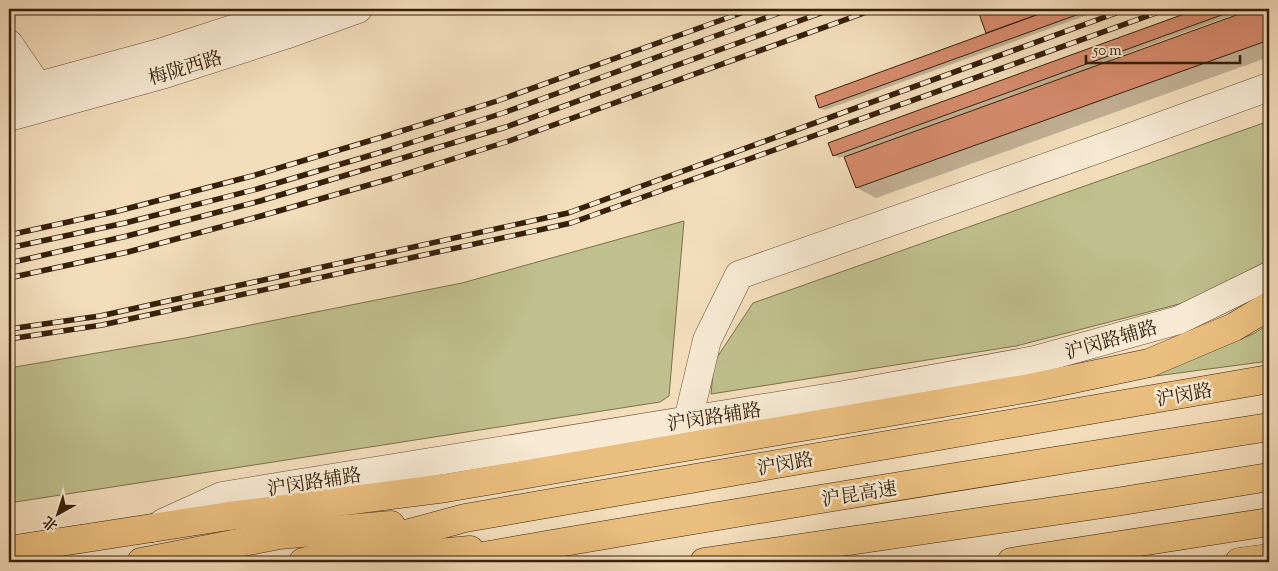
<svg xmlns="http://www.w3.org/2000/svg" width="1278" height="571" font-family="'Sorts Mill Goudy','Noto Serif SC',serif">
<style>
.green{fill:#bfc08d;stroke:#7b704b}
.shadow{fill:#0003}
.building{fill:#d58b6d;stroke:#372009}
.lines{fill:none;stroke-linecap:round;stroke-linejoin:round}
.minor-casing{stroke:#664f36;stroke-width:29}
.major-casing{stroke:#372009;stroke-width:29}
.highway-casing{stroke:#372009;stroke-width:29}
.minor{stroke:#f7e9d3;stroke-width:28}
.major{stroke:#eabe7e;stroke-width:28}
.highway{stroke:#eabe7e;stroke-width:28}
.rail-casing{stroke:#372009;stroke-width:5.5}
.rail{stroke:#f7e9d3;stroke-width:4;stroke-dasharray:11;stroke-linecap:butt}
.labels{text-anchor:middle;stroke-width:5;stroke-linejoin:round;paint-order:stroke}
.street-label{font-size:19px;fill:#372009;stroke:#f7e9d3}
</style>
<rect width="100%" height="100%" fill="#f3ddbb"/>
<filter id="stains"><feTurbulence type="fractalNoise" baseFrequency=".004" numOctaves="4"/><feColorMatrix values="0 0 0 0 .2 0 0 0 0 .09 0 0 0 0 .02 0 0 0 .5 -.17"/></filter>
<radialGradient id="worn" r=".72"><stop offset=".6" stop-color="#630" stop-opacity="0"/><stop offset="1" stop-color="#630" stop-opacity=".3"/></radialGradient>
<!-- green -->
<g class="green">
<polygon points="1269,121 1269,260 1187,302 1016,346 711,394 714,362 753,303"/>
<polygon points="684,221 669,396 660,402 9,503 9,368 185,338 462,283"/>
<polygon points="1269,324 1269,361 1148,377 1253,334"/>
</g>
<!-- shadow -->
<g class="shadow">
<polygon points="988,9 1104,9 825,110 820,108 816,96 988,34 979,12"/>
<polygon points="1201,9 1249,9 1111,59 1112,61 1257,9 1269,9 1269,57 876,198 857,188 845,156 839,158 834,155 830,144"/>
</g>
<!-- building -->
<g class="building">
<polygon points="984,9 1053,9 986,33 978,11"/>
<polygon points="1053,9 1093,9 819,108 815,96"/>
<polygon points="1198,9 1238,9 833,156 828,143"/>
<polygon points="1253,9 1269,9 1269,40 856,188 844,157"/>
</g>
<g class="lines">
<defs>
<g id="minor">
<polyline points="9,44 48,101"/>
<polyline points="9,94 159,53 294,9"/>
<polyline points="9,117 165,74 285,35 358,9"/>
<polyline points="688,420 707,340 739,275 1098,149 1269,87"/>
<polyline points="163,523 222,496 844,395 1035,360 1179,320 1269,276"/>
</g>
<polyline id="major" points="9,550 152,528"/>
<g id="highway">
<polyline points="152,528 229,516 446,488 1030,388 1149,363 1234,327 1269,306"/>
<polyline points="361,560 470,550"/>
<polyline points="141,562 279,535 391,525"/>
<polyline points="303,562 465,518 1269,379"/>
<path d="M449,562c273,-48 547,-92 820,-135"/>
<polyline points="704,562 1116,502 1269,477"/>
<polyline points="1011,562 1269,522"/>
<polyline points="1239,562 1269,558"/>
</g>
</defs>
<!-- minor casing -->
<use href="#minor" class="minor-casing"/>
<!-- major casing -->
<use href="#major" class="major-casing"/>
<!-- highway casing -->
<use href="#highway" class="highway-casing"/>
<!-- minor -->
<use href="#minor" class="minor"/>
<!-- major -->
<use href="#major" class="major"/>
<!-- highway -->
<use href="#highway" class="highway"/>
<defs>
<g id="rail">
<polyline points="9,235 118,211 252,176 379,138 497,101 752,9"/>
<polyline points="9,248 125,223 257,189 385,151 503,113 790,9"/>
<polyline points="9,263 127,236 260,201 506,127 832,9"/>
<polyline points="9,278 128,252 261,216 393,178 509,141 875,9"/>
<polyline points="9,329 100,316 568,213 1127,9"/>
<polyline points="9,339 102,325 571,223 1167,9"/>
</g>
</defs>
<!-- rail casing -->
<use href="#rail" class="rail-casing"/>
<!-- rail -->
<use href="#rail" class="rail"/>
</g>
<g class="labels">
<!-- street labels -->
<g class="street-label">
<text transform="translate(185 67) rotate(-17)" y="7">梅陇西路</text>
<text transform="translate(1111 339) rotate(-16)" y="7">沪闵路辅路</text>
<text transform="translate(1184 394) rotate(-10)" y="7">沪闵路</text>
<text transform="translate(714 416) rotate(-9)" y="7">沪闵路辅路</text>
<text transform="translate(785 463) rotate(-10)" y="7">沪闵路</text>
<text transform="translate(314 481) rotate(-9)" y="7">沪闵路辅路</text>
<text transform="translate(859 493) rotate(-9)" y="7">沪昆高速</text>
</g>
</g>
<!-- margin -->
<rect width="1278" height="571" fill="none" stroke="#f3ddbb" stroke-width="30"/>
<rect x="10" y="10" width="1258" height="551" fill="none" stroke="#372009" stroke-width="2.5"/>
<rect x="15" y="15" width="1248" height="541" fill="none" stroke="#372009"/>
<!-- north arrow -->
<g transform="translate(58 514) rotate(219)" stroke="#f7e9d3" stroke-width="4" paint-order="stroke">
<path d="M0-4L9 19L0 12L-9 19Z" fill="#372009"/>
<text y="-8" font-size="14" font-weight="bold" text-anchor="middle" fill="#372009">北</text>
</g>
<!-- scale -->
<path d="M1086 55v8h154v-8" fill="none" stroke="#372009" stroke-width="2.5"/>
<text x="1093" y="55" font-size="15" fill="#372009" stroke="#f7e9d3" stroke-width="4" paint-order="stroke">50 m</text>
<rect width="100%" height="100%" filter="url(#stains)"/>
<rect width="100%" height="100%" fill="url(#worn)"/>
</svg>
